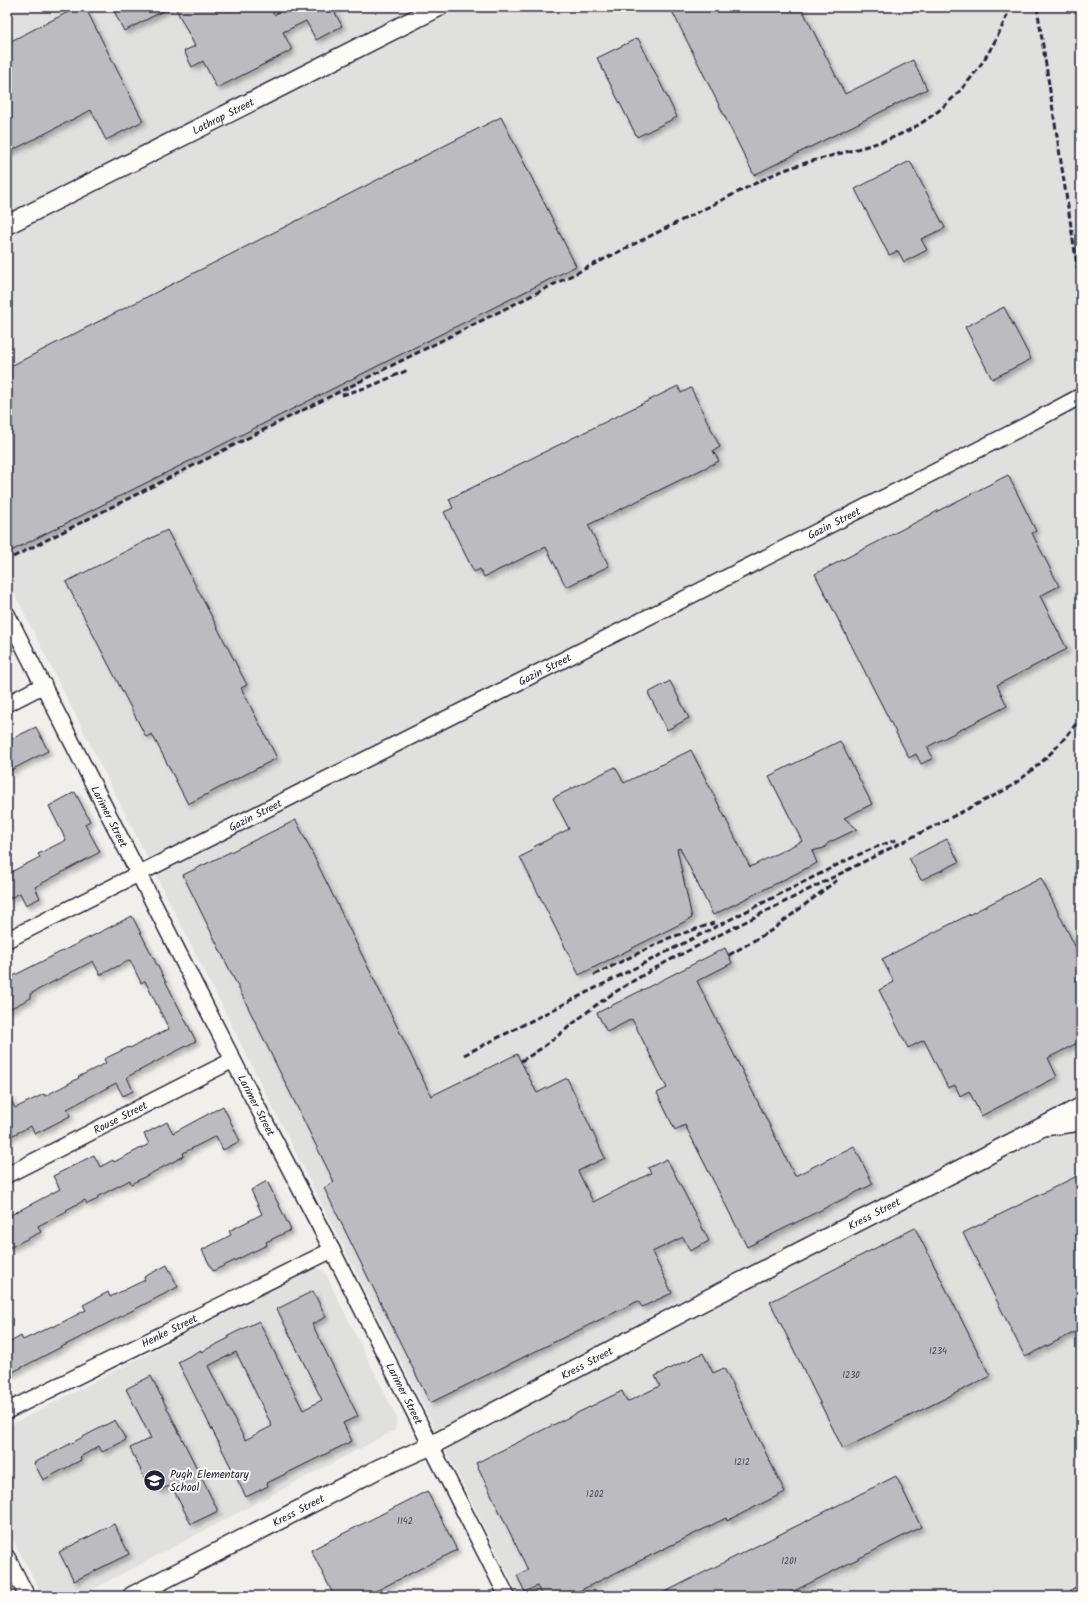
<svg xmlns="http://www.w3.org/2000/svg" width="1088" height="1603" font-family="Kalam,sans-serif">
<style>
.built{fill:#e0e0df}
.building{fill:#bcbcc0;stroke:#22223b;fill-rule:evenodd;filter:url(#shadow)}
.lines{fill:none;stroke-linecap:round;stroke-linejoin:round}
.minor-casing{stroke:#22223b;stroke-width:18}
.tertiary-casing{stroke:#22223b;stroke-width:21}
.minor{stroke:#fdfcf7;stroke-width:15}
.tertiary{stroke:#fdfcf7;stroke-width:18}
.rail{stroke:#22223b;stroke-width:3;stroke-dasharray:6 3;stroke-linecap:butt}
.labels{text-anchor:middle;stroke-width:4;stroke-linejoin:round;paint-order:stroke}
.number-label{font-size:9px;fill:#48485c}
.street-label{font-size:11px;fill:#22223b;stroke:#fdfcf7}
.poi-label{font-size:11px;fill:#22223b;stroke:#fdfcf7;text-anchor:start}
</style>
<defs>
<filter id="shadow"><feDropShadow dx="3.5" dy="3.5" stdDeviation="2" flood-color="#0004"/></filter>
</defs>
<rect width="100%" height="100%" fill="#f0efec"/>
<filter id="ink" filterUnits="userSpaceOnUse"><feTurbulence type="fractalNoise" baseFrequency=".025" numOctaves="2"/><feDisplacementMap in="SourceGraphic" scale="8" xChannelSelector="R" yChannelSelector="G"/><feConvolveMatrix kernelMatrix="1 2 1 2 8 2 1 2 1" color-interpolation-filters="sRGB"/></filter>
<g filter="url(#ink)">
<!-- built -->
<g class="built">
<polygon points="7,7 1081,7 1081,1596 519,1596 7,579"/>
<polygon points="315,1267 324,1271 397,1418 395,1430 80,1596 43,1596 7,1529 7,1427"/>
</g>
<!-- building -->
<g class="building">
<polygon points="78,7 85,7 143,121 106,140 91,110 7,153 7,43"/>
<polygon points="112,7 171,7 124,31"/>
<polygon points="175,7 270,7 274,15 288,7 332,7 342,26 316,40 306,21 283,32 292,50 217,88 203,61 192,67 184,51 195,46"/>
<polygon points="670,7 801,7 845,94 913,60 927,89 754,175"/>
<polygon points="638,38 677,117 637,137 597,58"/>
<polygon points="501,117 576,266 7,553 7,368"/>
<polygon points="910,161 945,228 921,239 927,250 904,262 898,251 889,255 855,189"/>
<polygon points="1004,307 1031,359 992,379 965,327"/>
<polygon points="678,386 681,393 691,388 720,447 713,451 719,461 588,525 609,566 566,587 546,547 484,577 480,569 474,572 444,512 453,508 449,499"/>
<polygon points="1008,475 1036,531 1032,533 1059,586 1040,596 1067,649 997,685 1007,706 927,747 933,758 921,764 916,754 909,758 815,574"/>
<polygon points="167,530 247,685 241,688 277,758 188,804 152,734 146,737 66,582"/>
<polygon points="670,681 689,718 667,730 648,693"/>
<polygon points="36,727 48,751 7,772 7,741"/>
<polygon points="840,741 872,804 844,818 857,829 828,843 824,848 812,851 817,863 713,915 680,848 677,849 692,918 579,975 520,857 528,853 535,846 569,829 553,798 615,767 624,783 691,750 750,867 802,841 769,776"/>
<polygon points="75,792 90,821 85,824 100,852 35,887 40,898 26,905 20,893 7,900 7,874 40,857 38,854 66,840 49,806"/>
<polygon points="296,820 431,1096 517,1054 537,1093 567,1078 605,1158 578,1171 593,1202 651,1173 648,1168 667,1159 709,1241 690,1251 683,1237 652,1252 672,1293 642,1307 638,1301 430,1403 324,1188 334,1182 183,875"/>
<polygon points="947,839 959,862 921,880 909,858"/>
<polygon points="1041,878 1081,958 1081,1041 1048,1058 1057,1077 981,1116 969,1091 960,1096 955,1085 948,1088 924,1040 908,1048 879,990 894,982 882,959"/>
<polygon points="132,916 196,1041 127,1077 133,1091 123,1096 116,1083 67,1109 70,1116 35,1134 31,1126 7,1138 7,1092 15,1108 44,1094 45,1096 79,1078 78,1077 106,1063 104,1059 129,1047 130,1048 169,1029 145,981 141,983 130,960 100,975 93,961 30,994 31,998 7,1010 7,979"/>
<polygon points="725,948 732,963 697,981 795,1176 854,1146 873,1184 747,1247 685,1125 675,1130 657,1093 667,1088 632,1019 607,1032 597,1013"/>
<polygon points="223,1106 240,1141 223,1150 216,1136 183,1153 184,1156 131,1184 130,1180 97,1197 98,1199 87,1204 85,1200 66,1210 67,1211 38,1226 41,1232 7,1249 7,1217 60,1189 53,1176 94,1155 100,1167 113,1160 114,1162 149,1144 144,1134 167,1122 173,1133"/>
<polygon points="1081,1174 1081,1329 1025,1357 963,1233"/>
<polygon points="267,1181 291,1230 266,1242 267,1245 213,1271 202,1250 231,1235 229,1231 262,1214 251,1190"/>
<polygon points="915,1228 990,1376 843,1449 770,1302"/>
<polygon points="167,1265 178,1287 7,1375 7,1344 21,1336 23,1340 52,1326 53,1327 86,1310 83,1305 108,1292 110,1297 145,1280 144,1277"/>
<path d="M313,1291l13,26 -14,7 46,92 -15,7 9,18 -85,42 1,3 -22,11 -68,-135 23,-12v2l28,-14 -1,-2 31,-15 44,89 19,-10 -45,-91zM236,1352l36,74 -27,14 -37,-74z"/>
<polygon points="703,1353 713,1373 724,1368 785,1492 727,1521 726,1518 569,1596 542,1596 537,1586 525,1592 517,1576 528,1570 476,1463 622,1391 627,1402 660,1386 655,1376"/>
<polygon points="151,1376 218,1511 191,1524 171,1485 158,1491 155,1484 149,1487 130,1448 151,1438 126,1389"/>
<polygon points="115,1420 126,1440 102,1452 99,1446 80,1457 81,1460 43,1480 34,1463"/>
<polygon points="896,1476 921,1527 784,1596 657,1596"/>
<polygon points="427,1491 457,1550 366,1596 334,1596 311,1550"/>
<polygon points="114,1524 129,1554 74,1581 59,1552"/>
</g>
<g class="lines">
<defs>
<g id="minor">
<path id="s1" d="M7,614l226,446 99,190 175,346"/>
<polyline points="7,704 44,685"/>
<path id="s2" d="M7,940l683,-344 329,-167 62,-33"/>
<polyline points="1044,1128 1081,1123"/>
<path id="s3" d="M7,1175l226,-115"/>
<path id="s4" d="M7,1411l325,-161"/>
<polyline points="7,1557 27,1596"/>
<polyline points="1077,1596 1081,1594"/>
</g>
<g id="tertiary">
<path id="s5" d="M7,225l432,-218"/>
<path id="s6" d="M132,1596l248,-128 50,-22 270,-143 381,-196"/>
</g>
</defs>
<!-- minor casing -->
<use href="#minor" class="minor-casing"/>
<!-- tertiary casing -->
<use href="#tertiary" class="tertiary-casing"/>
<!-- minor -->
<use href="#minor" class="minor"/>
<!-- tertiary -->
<use href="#tertiary" class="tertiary"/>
<!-- rail -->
<g class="rail">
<polyline points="1037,7 1081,291"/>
<polyline points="342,395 371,386 408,370"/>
<path d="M13,557l282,-143 475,-238c38,-17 80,-23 119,-37 59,-22 100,-74 121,-132"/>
<polyline points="729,955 772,930 837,880"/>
<polyline points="594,975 669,938 714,923"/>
<polyline points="464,1055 847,860 876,847 899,839"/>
<path d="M521,1061c27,-15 49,-36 74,-55 23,-17 48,-31 73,-45l339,-172c29,-20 53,-42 74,-72"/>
</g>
</g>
</g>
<!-- icons -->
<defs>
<symbol id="school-disc" viewBox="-11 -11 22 22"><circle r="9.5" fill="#22223b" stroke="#fdfcf7"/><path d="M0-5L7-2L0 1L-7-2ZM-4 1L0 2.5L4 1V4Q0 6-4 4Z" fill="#fff"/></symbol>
</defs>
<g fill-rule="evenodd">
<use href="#school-disc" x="142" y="1468" width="25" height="25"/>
</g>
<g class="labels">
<!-- number labels -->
<g class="number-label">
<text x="938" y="1354">1234</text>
<text x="851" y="1378">1230</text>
<text x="742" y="1465">1212</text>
<text x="595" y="1497">1202</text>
<text x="405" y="1524">1142</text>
<text x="789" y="1564">1201</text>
</g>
<!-- street labels -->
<g class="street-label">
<text dy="4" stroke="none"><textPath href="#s5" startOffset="242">Lathrop Street</textPath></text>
<text dy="4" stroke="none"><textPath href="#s2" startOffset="926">Gazin Street</textPath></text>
<text dy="4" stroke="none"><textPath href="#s2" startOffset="602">Gazin Street</textPath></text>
<text dy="4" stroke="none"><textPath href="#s2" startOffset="278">Gazin Street</textPath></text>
<text dy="4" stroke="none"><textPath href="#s1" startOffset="227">Larimer Street</textPath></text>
<text dy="4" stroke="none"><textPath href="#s1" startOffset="551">Larimer Street</textPath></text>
<text dy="4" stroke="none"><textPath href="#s3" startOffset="127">Rouse Street</textPath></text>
<text dy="4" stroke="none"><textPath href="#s6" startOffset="835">Kress Street</textPath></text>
<text dy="4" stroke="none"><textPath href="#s4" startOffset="181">Henke Street</textPath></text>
<text dy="4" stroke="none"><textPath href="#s6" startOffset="511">Kress Street</textPath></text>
<text dy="4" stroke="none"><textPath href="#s1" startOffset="875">Larimer Street</textPath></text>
<text dy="4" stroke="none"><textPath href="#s6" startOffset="187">Kress Street</textPath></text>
</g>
<!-- poi labels -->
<g class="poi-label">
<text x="170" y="1478">Pugh Elementary<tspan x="170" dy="13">School</tspan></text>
</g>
</g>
<!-- margin -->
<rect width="1088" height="1603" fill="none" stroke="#fdfcf7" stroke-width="24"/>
<rect x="12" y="12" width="1064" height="1579" fill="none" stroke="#22223b" stroke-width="1.5" filter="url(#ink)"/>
</svg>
